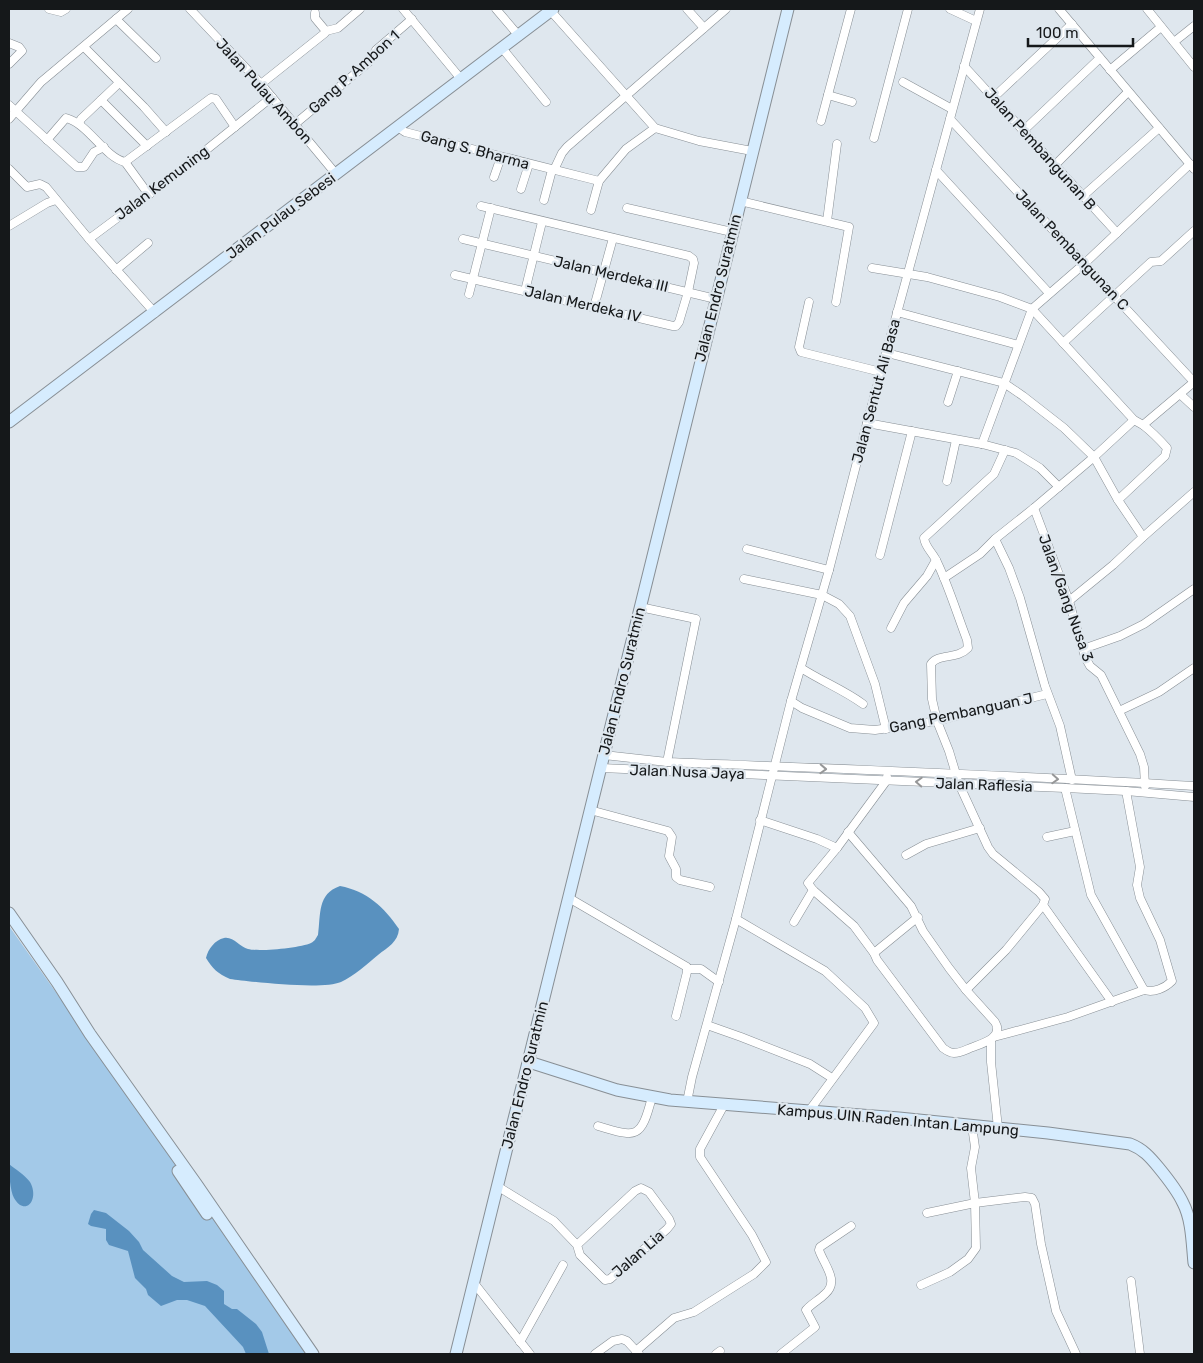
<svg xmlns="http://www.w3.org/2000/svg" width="1203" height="1363" font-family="Rubik,sans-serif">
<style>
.green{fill:#a3c9e8}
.water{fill:#5991bf}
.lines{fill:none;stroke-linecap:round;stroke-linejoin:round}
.street-casing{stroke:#888f95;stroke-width:9}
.secondary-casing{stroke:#888f95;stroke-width:13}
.street{stroke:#fff;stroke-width:8}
.secondary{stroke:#d6ecfe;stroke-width:11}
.oneway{stroke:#969798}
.labels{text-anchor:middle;stroke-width:4.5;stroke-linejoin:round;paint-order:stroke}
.street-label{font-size:15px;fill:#15181a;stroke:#dfe7ee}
</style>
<rect width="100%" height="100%" fill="#dfe7ee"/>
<!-- green -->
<polygon class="green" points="9,926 312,1354 9,1354"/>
<!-- water -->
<g class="water">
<path d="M340,886c27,5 44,21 59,43 -1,13 -11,18 -21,26 -11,9 -24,21 -37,27 -18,8 -89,0 -111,-3 -12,-5 -18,-11 -24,-21 2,-9 9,-18 18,-20 9,-2 16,9 24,11 10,3 52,-1 63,-6 4,-2 5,-5 7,-8 3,-21 -1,-41 22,-49z"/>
<path d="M9,1164c6,5 16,11 21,18 10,18 -5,35 -16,16 -4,-7 -5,-26 -5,-34z"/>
<polygon points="94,1210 106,1213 129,1231 139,1242 143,1250 172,1276 184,1282 207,1281 217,1285 224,1291 224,1304 232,1309 237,1309 256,1324 262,1332 269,1354 246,1354 243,1347 205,1306 187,1300 177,1300 161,1306 148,1295 146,1289 135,1278 128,1251 109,1245 106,1240 106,1229 91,1226 88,1224 91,1214"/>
</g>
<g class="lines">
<defs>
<g id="street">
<polyline points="49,9 61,12 66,9"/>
<polyline points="190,9 261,84 336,174"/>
<polyline points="403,9 461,79"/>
<polyline points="496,9 519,36"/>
<polyline points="549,9 655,128 699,141 752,151"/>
<polyline points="687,9 704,28"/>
<polyline points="950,9 976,21"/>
<polyline points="1059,9 1194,169"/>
<polyline points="1147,9 1194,67"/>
<polyline points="116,19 156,58"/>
<polyline points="326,31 338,28 360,9"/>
<polyline points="1174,42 1194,26"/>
<polyline points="9,43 19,47 22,51 9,64"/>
<polyline points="84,47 144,107 166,132"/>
<polyline points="502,48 546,102"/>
<polyline points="964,66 1117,233"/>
<polyline points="1110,70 1161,27"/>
<polyline points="903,82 952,109"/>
<polyline points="261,84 325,33 325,30 315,18 315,13"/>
<polyline points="828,95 852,102"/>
<polyline points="993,98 1072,24"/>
<polyline points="101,100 147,146"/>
<polyline points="9,105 77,167 84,167 94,152 104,147"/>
<polyline points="9,119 41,82 128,9"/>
<polyline points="950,119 1194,382"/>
<polyline points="821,121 851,9"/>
<polyline points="79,124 81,119 119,83"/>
<polyline points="295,124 369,62 376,50 412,19"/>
<polyline points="398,127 405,132 599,181"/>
<polyline points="1023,131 1100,58"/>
<polyline points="874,138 908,9"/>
<path d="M47,140l19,-22c23,6 38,39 59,44l24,33"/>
<polyline points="125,162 211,98 216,99 235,127"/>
<polyline points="1055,165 1128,92"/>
<polyline points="9,169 27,187 40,184 46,187 89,239 155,313"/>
<polyline points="554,170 562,153 567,147 726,9"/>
<polyline points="936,170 1049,293"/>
<polyline points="494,177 501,157"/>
<polyline points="521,189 529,164"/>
<polyline points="1083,196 1159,128"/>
<polyline points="544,200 552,170"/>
<polyline points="740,201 849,227 836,302"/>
<polyline points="627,208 732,232"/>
<polyline points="591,210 599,181 626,149 655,128"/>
<polyline points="827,221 837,144"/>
<polyline points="9,226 47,203 56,200"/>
<polyline points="89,239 175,175 272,97"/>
<polyline points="463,239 716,299"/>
<polyline points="872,268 927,277 1000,297 1032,309 1134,420"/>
<polyline points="116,270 148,243"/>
<polyline points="455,275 673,326 676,326 679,322 688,292 694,263 693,259 689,256 481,206"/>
<polyline points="525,291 542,222"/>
<polyline points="469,294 491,208"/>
<polyline points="809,302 799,347 801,352 881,372"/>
<polyline points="594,307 613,238"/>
<polyline points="897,312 1018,345"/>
<polyline points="1063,343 1151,262 1161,261 1194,231"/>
<polyline points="887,353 1004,383 1023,396 1064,428 1094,457 1118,500 1143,537 1194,492"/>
<polyline points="1181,395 1194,407"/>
<polyline points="948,402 958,371"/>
<polyline points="867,423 982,444 1016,453 1040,468 1059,487"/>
<polyline points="982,444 1032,309 1085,263 1190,164"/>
<polyline points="947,481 956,440"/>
<path d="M1118,500l47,-44 2,-8c-8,-9 -15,-16 -24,-23"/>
<polyline points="1034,508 1069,601 1085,657 1090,666 1101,675 1104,681 1140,754 1144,767 1145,786"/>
<polyline points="995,539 1009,568 1020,598 1045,686 1060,726 1072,780"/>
<polyline points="747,549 829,570"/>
<polyline points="880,555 912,431"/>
<polyline points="944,578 980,554 995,539 1034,508 1094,457 1134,420 1143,425 1194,382"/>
<polyline points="744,579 822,595 839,604 850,616 875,684 886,729"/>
<polyline points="1069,601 1113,565 1143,537"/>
<polyline points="640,607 696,619 667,762"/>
<polyline points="891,628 904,603 927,576 936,560"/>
<polyline points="1083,649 1120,636 1144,624 1194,589"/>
<path d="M801,668c20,13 43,22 62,36"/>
<polyline points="791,701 802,708 850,728 875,730 937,721 1047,694"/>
<polyline points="1119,711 1159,692 1194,668"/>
<path d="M604,755l63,7c176,7 352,13 527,24"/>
<polyline points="601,768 1065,788 1126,791 1194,797"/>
<polyline points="1065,788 1091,895 1144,990"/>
<polyline points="590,810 668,831 672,837 669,856 676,869 676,877 680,880 710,887"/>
<polyline points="760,820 817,839 837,848"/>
<path d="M848,832l63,74 12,25 26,37 17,22 29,32c9,15 -11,21 -22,25 -6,2 -12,6 -19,6 -4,0 -7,-2 -11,-5l-66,-88 -3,-7 44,-36"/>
<polyline points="1047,837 1075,831"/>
<polyline points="906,855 926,844 980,828"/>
<polyline points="569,898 687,967 687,972 676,1016"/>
<polyline points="1043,905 1112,1002"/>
<polyline points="736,919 825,971 865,1008 874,1023 809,1111"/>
<polyline points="794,922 813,890"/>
<polyline points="874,953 854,926 813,890 808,883 837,848 887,780 887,777"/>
<polyline points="688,969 701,969 719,982"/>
<path d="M966,990l40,-40 37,-45 2,-6 -6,-7 -46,-38 -5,-7 -29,-63 -10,-33 -12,-30 -5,-22 -1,-35c8,-11 26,-4 37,-16l-1,-8c-10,-26 -18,-53 -30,-78 -4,-9 -12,-15 -13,-24l70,-64 11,-24"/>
<polyline points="707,1025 741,1037 810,1064 832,1078"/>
<path d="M994,1037l74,-20 76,-27c10,3 21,-2 28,-9l-12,-41 -20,-42 -3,-13 3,-18 -14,-76"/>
<polyline points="991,1041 991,1062 998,1128"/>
<polyline points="687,1102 692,1077 736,919 791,701 829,570 867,423 980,9"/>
<path d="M598,1126c39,12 43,13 54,-29"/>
<polyline points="497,1186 554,1221 577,1245 580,1255 605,1280 610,1279 667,1229 671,1224 669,1219 649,1192 641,1188 635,1191 577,1245"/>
<polyline points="927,1213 975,1203 1025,1197 1032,1198 1035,1204 1041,1244 1056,1311 1076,1354"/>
<polyline points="1131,1281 1140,1354"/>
<polyline points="474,1283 530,1354"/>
<polyline points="921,1285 950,1272 968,1259 976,1248 975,1203 971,1168 975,1147 972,1126"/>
<polyline points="520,1342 563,1265"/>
<polyline points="636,1351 674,1318 694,1312 754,1274 766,1262 752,1235 700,1157 700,1149 724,1105"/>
<polyline points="595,1354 613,1341 622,1339 627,1341 639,1354"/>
<polyline points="716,1354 720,1351"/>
<path d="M781,1354l34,-27 -9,-17c5,-6 13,-10 19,-16 15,-13 -1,-29 -6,-44l1,-3 31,-21"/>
</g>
<g id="secondary">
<polyline points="9,422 553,9"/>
<polyline points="9,913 57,982 90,1034 197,1185 313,1354"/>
<path d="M529,1062l88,28 53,10 229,18 149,15 82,11c13,5 20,13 29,24 9,11 18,22 24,35 9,17 9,41 11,60"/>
<polyline points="178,1171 207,1214"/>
<polyline points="456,1354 788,9"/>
</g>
</defs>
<!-- street casing -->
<use href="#street" class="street-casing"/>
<!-- secondary casing -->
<use href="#secondary" class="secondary-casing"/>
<!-- street -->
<use href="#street" class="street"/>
<!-- secondary -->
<use href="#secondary" class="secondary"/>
</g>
<!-- one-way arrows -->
<defs><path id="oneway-chevron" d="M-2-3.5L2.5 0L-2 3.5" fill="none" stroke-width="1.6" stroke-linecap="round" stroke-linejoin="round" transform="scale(1.25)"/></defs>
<g class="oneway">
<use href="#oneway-chevron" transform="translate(823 769) rotate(2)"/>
<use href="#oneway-chevron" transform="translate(1055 779) rotate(3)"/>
<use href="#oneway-chevron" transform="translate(919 782) rotate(-177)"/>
</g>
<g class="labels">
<!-- street labels -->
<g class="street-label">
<text transform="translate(354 72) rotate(-42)" y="5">Gang P. Ambon 1</text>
<text transform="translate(264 91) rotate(48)" y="5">Jalan Pulau Ambon</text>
<text transform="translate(1040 149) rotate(48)" y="5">Jalan Pembangunan B</text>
<text transform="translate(475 150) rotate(15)" y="5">Gang S. Bharma</text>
<text transform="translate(162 183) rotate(-37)" y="5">Jalan Kemuning</text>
<text transform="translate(281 216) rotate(-37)" y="5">Jalan Pulau Sebesi</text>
<text transform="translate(1072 250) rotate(47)" y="5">Jalan Pembangunan C</text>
<text transform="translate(611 274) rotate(13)" y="5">Jalan Merdeka III</text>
<text transform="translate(718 288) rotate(-76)" y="5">Jalan Endro Suratmin</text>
<text transform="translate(583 304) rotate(13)" y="5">Jalan Merdeka IV</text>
<text transform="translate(876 391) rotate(-75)" y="5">Jalan Sentut Ali Basa</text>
<text transform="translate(1066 598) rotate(70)" y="5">Jalan/Gang Nusa 3</text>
<text transform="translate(622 681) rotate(-76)" y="5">Jalan Endro Suratmin</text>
<text transform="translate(961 713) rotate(-12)" y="5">Gang Pembanguan J</text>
<text transform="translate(687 772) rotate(2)" y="5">Jalan Nusa Jaya</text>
<text transform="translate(984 785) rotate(2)" y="5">Jalan Raflesia</text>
<text transform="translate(525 1075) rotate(-76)" y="5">Jalan Endro Suratmin</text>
<text transform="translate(898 1120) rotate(5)" y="5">Kampus UIN Raden Intan Lampung</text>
<text transform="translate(638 1254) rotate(-41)" y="5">Jalan Lia</text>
</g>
</g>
<!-- border -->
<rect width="1203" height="1363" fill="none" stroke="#15181a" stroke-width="20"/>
<!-- scale -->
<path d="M1028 38v8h105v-8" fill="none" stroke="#15181a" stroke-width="2.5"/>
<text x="1036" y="38" font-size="15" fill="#15181a" stroke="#dfe7ee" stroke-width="4" paint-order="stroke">100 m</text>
</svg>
